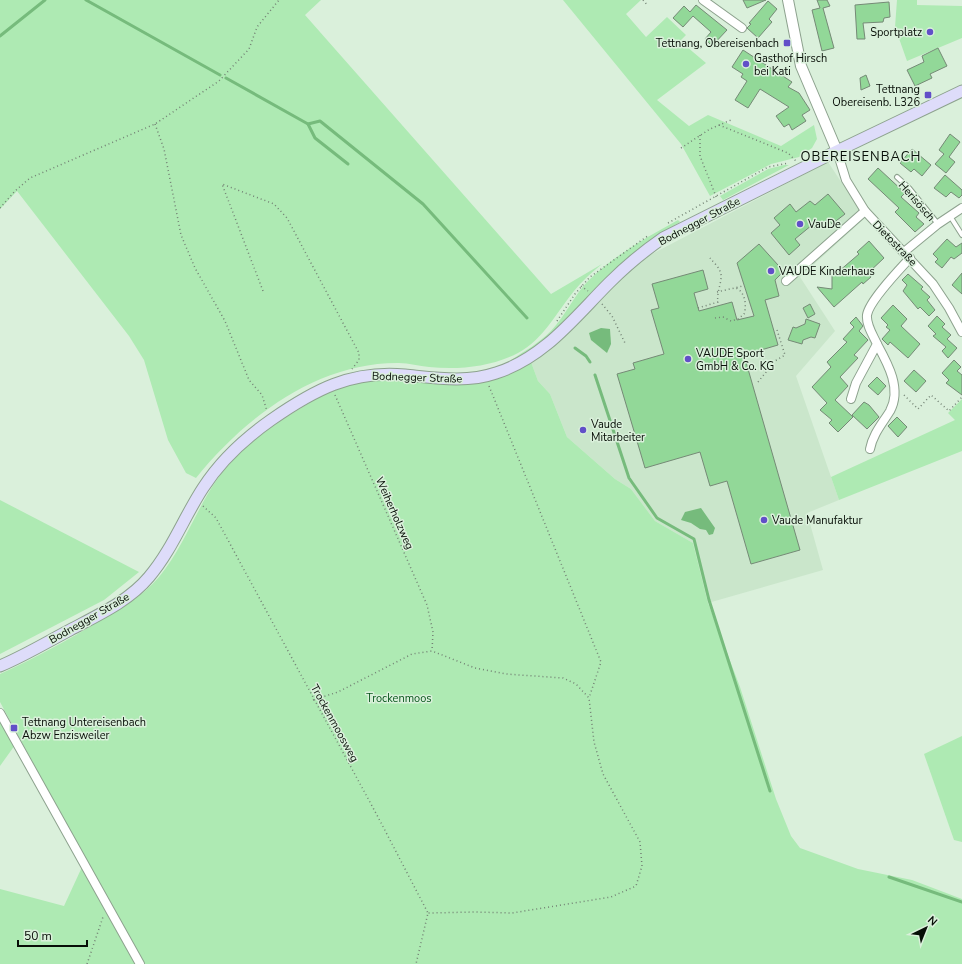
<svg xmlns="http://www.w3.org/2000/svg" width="962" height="964" font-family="'Nunito Sans',sans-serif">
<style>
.built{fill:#cae6cb}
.green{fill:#aeeab3}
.water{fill:#76bb7c}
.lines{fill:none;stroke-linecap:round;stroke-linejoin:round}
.stream{stroke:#76bb7c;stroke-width:3}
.building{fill:#92d898;stroke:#758a76}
.service-casing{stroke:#8da28e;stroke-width:6}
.minor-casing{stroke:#8da28e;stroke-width:10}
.tertiary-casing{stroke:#8da28e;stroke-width:12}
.secondary-casing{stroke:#8da28e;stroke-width:13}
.path{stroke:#738274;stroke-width:1.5;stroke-dasharray:1 3;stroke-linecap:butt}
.service{stroke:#fff;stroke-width:4}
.minor{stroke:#fff;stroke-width:8}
.tertiary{stroke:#fff;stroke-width:10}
.secondary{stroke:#dedcfa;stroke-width:11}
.poi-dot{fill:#614fc8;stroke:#daf0db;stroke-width:1.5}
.labels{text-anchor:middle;stroke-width:3;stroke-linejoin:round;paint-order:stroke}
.poi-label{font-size:11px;fill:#070e07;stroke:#daf0db;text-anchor:start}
.street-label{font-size:11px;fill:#070e07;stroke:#daf0db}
.park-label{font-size:11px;fill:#08561c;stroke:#daf0db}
.quarter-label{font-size:13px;letter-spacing:1px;fill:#070e07;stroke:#daf0db}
</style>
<rect width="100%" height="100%" fill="#daf0db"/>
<!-- built -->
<polygon class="built" points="828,162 865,218 800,277 835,331 796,376 839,500 807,513 823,570 708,603 693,543 655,521 631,489 615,479 567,437 550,394 538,381 531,362 550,349 626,273 650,255"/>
<!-- green -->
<g class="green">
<path d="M0,0h321l-16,15 246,279 51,-30c-10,8 -20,17 -28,27 -18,22 -30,48 -56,62 -27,14 -59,17 -89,14 -10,-1 -20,-4 -30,-4 -81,-1 -154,54 -203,115l-10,-5 -18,-33 -24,-80 -15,-24 -112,-145 -17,18z"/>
<polygon points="563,0 641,0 626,14 646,37 667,17 686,35 680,41 706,63 657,100 689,126 708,115 781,146 814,125 817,139 812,148 799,157 771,164 710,196 681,144"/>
<polygon points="897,0 917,0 917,5 962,6 962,38 907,61 895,27"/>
<polygon points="784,165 789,165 723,200 720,196 768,169"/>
<path d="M678,220l2,2 -24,14 -20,16 -97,93 -28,17v-2c14,-9 28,-17 40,-29 15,-16 23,-36 38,-51 26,-25 58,-43 89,-60z"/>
<path d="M531,362l7,19 12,13 17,43 48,42 16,10 24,32 38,22 15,60 32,84 36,112 15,37 9,12 58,21 54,11 50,19v65h-962v-75l64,17 18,-39 8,1 -90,-166v-28c35,-16 68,-34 101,-54 21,-12 42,-24 58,-43 24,-29 36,-65 57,-96 24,-34 59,-58 95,-79 15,-10 33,-18 51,-21 34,-6 75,6 111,3 21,-2 40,-12 58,-22z"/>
<polygon points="962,399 962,451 839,500 831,477 955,420 948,413"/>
<polygon points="0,500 139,572 104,600 0,654"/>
<polygon points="0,718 15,745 0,766"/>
<polygon points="962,736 962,842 954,840 924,754"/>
</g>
<!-- water -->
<g class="water">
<polygon points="601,328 610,329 611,344 607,353 591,340 589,333"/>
<polygon points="701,508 715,528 713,534 709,535 706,530 700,529 691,523 681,520 685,512"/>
</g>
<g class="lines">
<!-- stream -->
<g class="stream">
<polyline points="86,0 220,75"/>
<polyline points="0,36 45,0"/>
<polyline points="226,78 308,124 320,121 423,204 527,318"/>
<polyline points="308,124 315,138 348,164"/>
<polyline points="575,348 586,356 590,362"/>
<polyline points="595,375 629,478 657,518 694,539 709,600 770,791"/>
<polyline points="889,877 962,902"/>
</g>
</g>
<!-- building -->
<g class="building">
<polygon points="743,0 766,0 747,8"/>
<polygon points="817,0 827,0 830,6 823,8 834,48 822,51 812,10 820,8"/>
<polygon points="768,1 777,9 769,19 772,22 758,38 747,28 751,24 749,23"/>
<polygon points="889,2 890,17 884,18 883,22 863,23 865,39 857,39 855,5"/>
<polygon points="696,5 727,30 712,46 705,39 711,32 693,16 683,27 673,18 684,6 690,12"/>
<polygon points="938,48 947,66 930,74 932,78 915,86 907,70 924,62 922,56"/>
<polygon points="743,50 792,82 788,87 799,93 810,110 802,115 806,121 792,130 789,124 784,127 776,116 789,107 760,89 748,108 735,100 747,81 741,77 743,74 732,67"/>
<polygon points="866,75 870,86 861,90 860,78"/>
<polygon points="950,134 960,142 949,157 955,162 946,173 935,164 944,154 939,150"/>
<polygon points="912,149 931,165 922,176 914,169 911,172 900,163"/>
<polygon points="878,168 905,193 901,197 919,213 916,217 924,224 915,232 895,212 899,208 868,179"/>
<polygon points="945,175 962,190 962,195 959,198 951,192 946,197 934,188"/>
<polygon points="828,194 845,214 832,224 828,219 816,229 812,225 795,239 800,245 789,255 771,233 780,225 774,218 790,204 796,212 810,201 815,205"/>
<polygon points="947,239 956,247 962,243 962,253 954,259 951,257 942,268 935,262 938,259 933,254"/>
<polygon points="869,241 884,258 868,273 871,277 863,284 862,282 834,307 817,287 832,289 832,274 837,271 838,272 859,254 857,252"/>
<polygon points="759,244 778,265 781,274 775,280 779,296 765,300 778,345 744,355 800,550 751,564 727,481 710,486 700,452 645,468 617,374 635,369 633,363 664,354 651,310 659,308 652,284 703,270 708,289 694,293 699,311 732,302 737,320 754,316 737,263"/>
<polygon points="962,273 962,294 952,285"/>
<polygon points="908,274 923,287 921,289 930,297 927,300 935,310 929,316 920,307 918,309 903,291 907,285 902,280"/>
<polygon points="810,304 815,314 808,318 803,308"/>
<polygon points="893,305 907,319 901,326 920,344 908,358 890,342 888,345 882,339 890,330 886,327 888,325 881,318"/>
<polygon points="937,316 945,324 942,327 951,335 947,339 957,348 948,358 942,351 946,347 933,336 936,334 928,326"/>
<polygon points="856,317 863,326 859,331 868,340 854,355 858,358 840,377 848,386 835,400 853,417 838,432 829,423 832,420 820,410 827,403 812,387 831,367 827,362 847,342 843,339 854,327 850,323"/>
<polygon points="806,319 820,324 815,338 811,337 803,340 802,344 788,340 793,327 796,328 805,324"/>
<polygon points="954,360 961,367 957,371 962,375 962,395 946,383 949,380 942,373"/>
<polygon points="914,370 926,381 916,392 904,381"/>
<polygon points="877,377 886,386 878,395 868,386"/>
<polygon points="864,402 869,405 879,417 867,429 852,415"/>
<polygon points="897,417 907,427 898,437 888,426"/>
</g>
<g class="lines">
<defs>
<g id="service">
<polyline points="897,177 909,188 938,224"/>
<polyline points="950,216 962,235"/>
</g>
<g id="minor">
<polyline points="703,0 742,28"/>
<polyline points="837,151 846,180 865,211 933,284 949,308 962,332"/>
<polyline points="904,252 938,224 962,208"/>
<polyline points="786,281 865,211"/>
<path d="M851,399l5,-16 21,-39c-4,-9 -11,-19 -10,-29 2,-14 33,-46 43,-57"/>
<path d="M870,449c3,-15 12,-25 20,-38 12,-22 -2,-47 -13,-67"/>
<polyline points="0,713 140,964"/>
</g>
<polyline id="tertiary" points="788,0 801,66 837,151"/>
<path id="secondary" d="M0,666c24,-10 47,-24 70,-36 28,-15 59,-29 79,-53 23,-27 35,-60 54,-89 18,-28 41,-49 68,-68 43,-30 80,-50 134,-45 31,3 62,8 91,-2 48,-15 79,-56 113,-90 17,-17 35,-32 54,-45l174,-87 125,-60"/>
</defs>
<!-- service casing -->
<use href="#service" class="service-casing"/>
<!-- minor casing -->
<use href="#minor" class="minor-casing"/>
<!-- tertiary casing -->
<use href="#tertiary" class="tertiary-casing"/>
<!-- secondary casing -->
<use href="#secondary" class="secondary-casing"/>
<!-- path -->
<g class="path">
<polyline points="643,0 648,6"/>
<polyline points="155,124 164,149 181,235 195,268 225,321 249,380 262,395 267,411"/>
<polyline points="719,125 788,153 796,161"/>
<polyline points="700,135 700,156 717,199"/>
<polyline points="681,148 710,129 731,120"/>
<polyline points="0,208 15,191 30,178 155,124 219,81 249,49 257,27 279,0"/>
<polyline points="668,223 768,167 789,163"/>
<polyline points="581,286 588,291"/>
<polyline points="263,291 222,184 274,204 287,218 359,353 359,360 352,369"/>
<polyline points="717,292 743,286"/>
<polyline points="602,304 612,316 625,343"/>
<path d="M698,308l20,-6c-2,-11 6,-23 2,-31 -2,-5 -7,-9 -10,-13"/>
<path d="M715,318l8,-1 8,4 7,-2 6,-5c3,-9 1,-22 -8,-26"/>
<polyline points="557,321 575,294 590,277 649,235"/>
<polyline points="758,382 775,361 785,355 777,330"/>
<polyline points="489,386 601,662 589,698"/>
<polyline points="335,395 427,605 433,632 432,651"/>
<polyline points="904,395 918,409 931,395 949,411 962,397"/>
<polyline points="203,506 216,518 378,817 428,913 416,964"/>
<polyline points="313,700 338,692 412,654 432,651 475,668 506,674 563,678 576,684 589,698 594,742 603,774 640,842 642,866 636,886 611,897 512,913 475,912 428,913"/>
<polyline points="87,964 103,917"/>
</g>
<!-- service -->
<use href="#service" class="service"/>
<!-- minor -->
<use href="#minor" class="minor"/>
<!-- tertiary -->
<use href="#tertiary" class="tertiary"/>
<!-- secondary -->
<use href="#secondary" class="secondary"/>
</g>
<!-- markers -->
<g class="poi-dot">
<circle cx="930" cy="32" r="4"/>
<rect x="783" y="39" width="8" height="8" rx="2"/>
<circle cx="746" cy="64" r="4"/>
<rect x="924" y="91" width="8" height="8" rx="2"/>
<circle cx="800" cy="224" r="4"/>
<circle cx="771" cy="271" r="4"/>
<circle cx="688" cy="359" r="4"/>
<circle cx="583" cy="430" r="4"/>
<circle cx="764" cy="520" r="4"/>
<rect x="10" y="724" width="8" height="8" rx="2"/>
</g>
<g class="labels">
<!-- poi labels -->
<g class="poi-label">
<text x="922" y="36" text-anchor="end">Sportplatz</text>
<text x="779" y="47" text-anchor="end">Tettnang, Obereisenbach</text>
<text x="754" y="62">Gasthof Hirsch<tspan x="754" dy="13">bei Kati</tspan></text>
<text x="920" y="93" text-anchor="end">Tettnang<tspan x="920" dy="13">Obereisenb. L326</tspan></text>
<text x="808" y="228">VauDe</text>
<text x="779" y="275">VAUDE Kinderhaus</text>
<text x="696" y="357">VAUDE Sport<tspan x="696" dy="13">GmbH &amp; Co. KG</tspan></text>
<text x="591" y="428">Vaude<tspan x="591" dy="13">Mitarbeiter</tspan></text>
<text x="772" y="524">Vaude Manufaktur</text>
<text x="22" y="726">Tettnang Untereisenbach<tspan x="22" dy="13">Abzw Enzisweiler</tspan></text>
</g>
<!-- street labels -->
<g class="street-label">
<text transform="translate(917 201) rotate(49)" y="4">Herisösch</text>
<text transform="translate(699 221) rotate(-28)" y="4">Bodnegger Straße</text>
<text transform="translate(895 243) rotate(46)" y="4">Dietostraße</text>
<text transform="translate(417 377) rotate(2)" y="4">Bodnegger Straße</text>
<text transform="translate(395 513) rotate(66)" y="4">Weiherholzweg</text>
<text transform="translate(89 618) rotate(-30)" y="4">Bodnegger Straße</text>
<text transform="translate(335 723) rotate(61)" y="4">Trockenmoosweg</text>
</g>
<!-- park labels -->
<g class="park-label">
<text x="399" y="702">Trockenmoos</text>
</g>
<!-- quarter labels -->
<g class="quarter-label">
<text x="861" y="161">OBEREISENBACH</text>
</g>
</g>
<!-- north arrow -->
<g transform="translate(926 928) rotate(43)" stroke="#daf0db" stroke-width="3" paint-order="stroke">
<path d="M0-3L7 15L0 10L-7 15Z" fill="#070e07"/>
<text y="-6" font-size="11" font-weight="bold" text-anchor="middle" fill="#070e07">N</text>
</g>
<!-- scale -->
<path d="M18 940v6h69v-6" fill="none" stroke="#070e07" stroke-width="2"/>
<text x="24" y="940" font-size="12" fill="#070e07" stroke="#daf0db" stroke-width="3" paint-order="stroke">50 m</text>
</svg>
